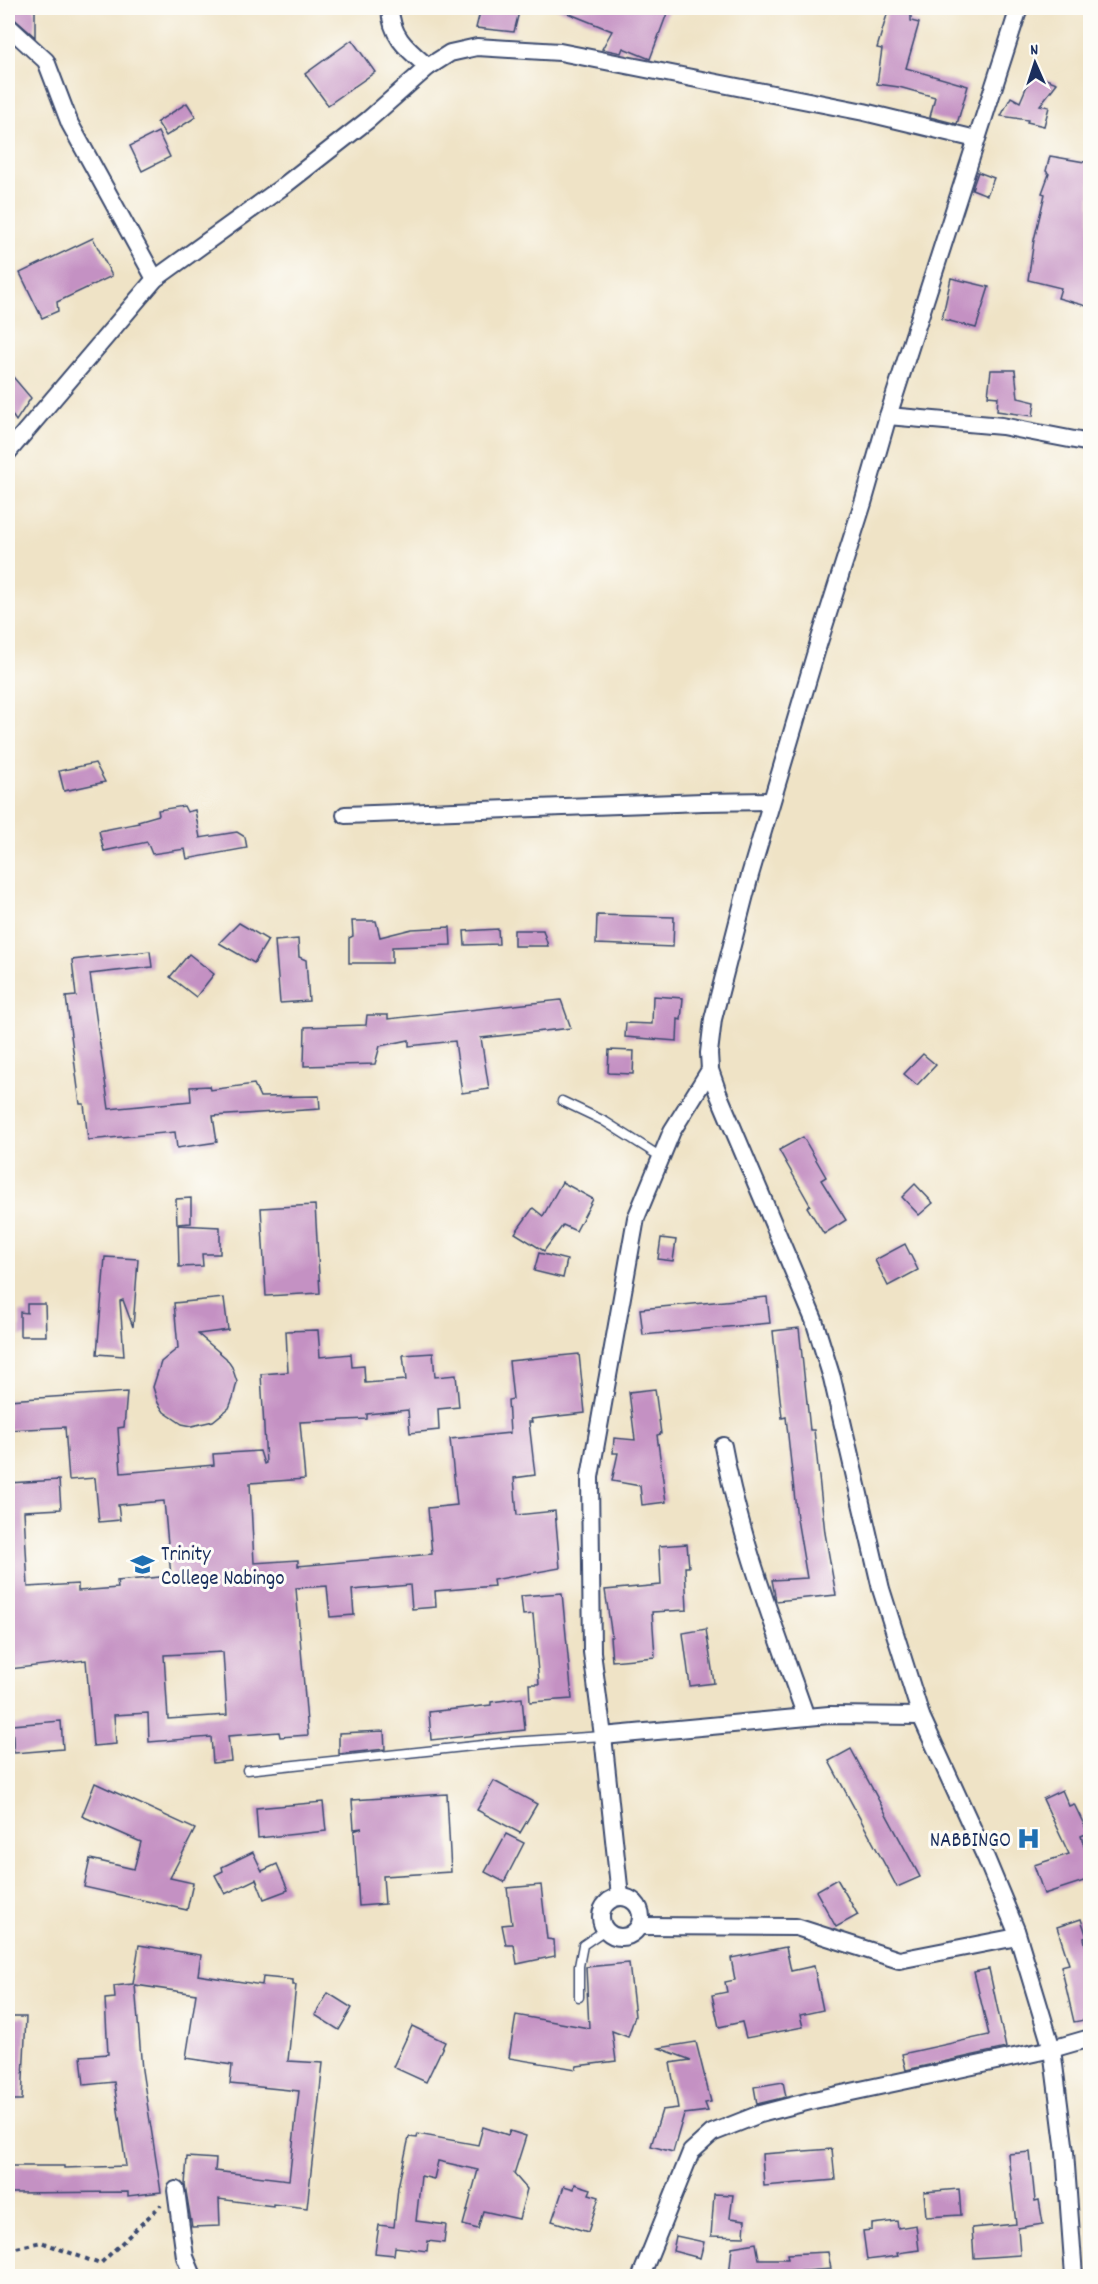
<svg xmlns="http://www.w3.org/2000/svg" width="1098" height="2284" font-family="Dekko,sans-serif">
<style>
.building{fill:#c491c3;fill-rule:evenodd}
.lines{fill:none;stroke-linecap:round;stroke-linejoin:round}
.service-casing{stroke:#3b4a6e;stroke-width:11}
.minor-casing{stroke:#3b4a6e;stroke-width:20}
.path{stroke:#3b4a6e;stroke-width:4;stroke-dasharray:4.5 4.5;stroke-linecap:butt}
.service{stroke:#fff;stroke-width:8}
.minor{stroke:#fff;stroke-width:16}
.labels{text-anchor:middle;stroke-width:6;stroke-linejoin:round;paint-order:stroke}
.poi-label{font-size:21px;fill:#1b2f5e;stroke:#fdfcf7;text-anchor:start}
</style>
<rect width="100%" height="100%" fill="#fdfcf7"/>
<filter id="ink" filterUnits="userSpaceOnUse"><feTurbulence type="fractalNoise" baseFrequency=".0167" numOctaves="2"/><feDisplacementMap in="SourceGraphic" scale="12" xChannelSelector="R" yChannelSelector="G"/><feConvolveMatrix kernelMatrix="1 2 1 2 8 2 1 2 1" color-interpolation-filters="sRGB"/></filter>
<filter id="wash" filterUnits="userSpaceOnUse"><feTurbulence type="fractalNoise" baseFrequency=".008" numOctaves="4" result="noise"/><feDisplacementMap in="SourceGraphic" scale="24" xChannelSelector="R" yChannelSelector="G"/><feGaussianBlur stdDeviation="1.35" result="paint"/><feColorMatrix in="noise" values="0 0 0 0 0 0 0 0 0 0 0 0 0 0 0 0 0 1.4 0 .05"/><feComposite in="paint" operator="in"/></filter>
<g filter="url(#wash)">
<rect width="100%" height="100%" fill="#efe3c6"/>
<g id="blocks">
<!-- building -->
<g class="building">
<polygon points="11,8 35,8 35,37 11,16"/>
<polygon points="481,8 520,8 514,32 476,28"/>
<polygon points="555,8 669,8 650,59 623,48 621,53 602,49 612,31"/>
<polygon points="889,8 911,8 911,21 919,23 906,68 968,86 957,124 930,117 935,97 899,87 877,84 882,49 877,48"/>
<polygon points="352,40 375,72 328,105 305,74"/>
<polygon points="1032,74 1057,83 1040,105 1049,107 1044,126 1027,122 1028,120 1001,116 1011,97 1020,102"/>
<polygon points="187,103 196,117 166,136 157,122"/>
<polygon points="158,132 170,157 142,171 130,146"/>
<polygon points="1050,156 1090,163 1090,307 1058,298 1061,288 1028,280 1034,240 1045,194 1042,193 1049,174 1046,171"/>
<polygon points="978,172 994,178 987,195 972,189"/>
<polygon points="93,238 112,276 57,302 58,311 42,318 20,273"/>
<polygon points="951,278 989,287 976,328 942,319"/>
<polygon points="991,370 1015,370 1018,398 1035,402 1033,416 997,411 998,397 988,396"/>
<polygon points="8,371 31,398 16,421 8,409"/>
<polygon points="95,763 105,782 64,791 59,771"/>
<polygon points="184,806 187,812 195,810 200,838 237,832 245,837 247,848 187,859 185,849 152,854 147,842 104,851 99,831 139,823 138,821 159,815 158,810"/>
<polygon points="597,915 674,917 673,947 596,944"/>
<polygon points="352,921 376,921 380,937 412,929 450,927 451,945 392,947 392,963 349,963 349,938 353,936"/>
<polygon points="239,923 268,940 254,963 219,943"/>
<polygon points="498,929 499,944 465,945 464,931"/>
<polygon points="514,930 543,930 548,946 514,946"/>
<polygon points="298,939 299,957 306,960 309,1001 280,1003 275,941"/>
<polygon points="150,951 152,967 90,974 109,1109 191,1101 190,1087 209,1086 210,1090 254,1084 260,1097 319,1096 320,1109 213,1116 217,1142 177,1148 175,1132 88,1140 84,1104 80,1104 66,997 76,996 72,960"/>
<polygon points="189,954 214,974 196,997 170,977"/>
<polygon points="653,996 683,998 681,1020 678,1019 677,1041 625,1037 626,1023 652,1024"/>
<polygon points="561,1000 571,1028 481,1038 489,1089 462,1093 455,1041 409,1046 409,1040 380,1046 375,1064 304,1066 305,1027 366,1025 367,1015 388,1015 388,1019"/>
<polygon points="609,1050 634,1051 633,1074 608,1073"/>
<polygon points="923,1054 936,1065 917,1085 904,1074"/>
<polygon points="803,1137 826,1177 821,1180 846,1220 824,1234 807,1207 810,1205 779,1150"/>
<polygon points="562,1182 593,1199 576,1231 563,1225 544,1251 515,1233 533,1208 543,1216"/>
<polygon points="915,1184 933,1203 919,1215 902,1197"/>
<polygon points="191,1198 191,1223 177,1224 176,1199"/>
<polygon points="315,1205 320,1293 266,1296 261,1208"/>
<polygon points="178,1225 220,1227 220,1254 202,1254 203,1266 179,1267"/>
<polygon points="661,1238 676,1240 673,1261 658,1259"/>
<polygon points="905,1244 918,1270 888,1286 875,1260"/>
<polygon points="539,1253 567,1260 563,1278 534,1271"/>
<polygon points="105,1257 138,1259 133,1327 123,1300 120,1301 124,1356 97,1354"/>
<polygon points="767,1297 770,1323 643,1335 640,1309"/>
<polygon points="224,1298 228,1330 198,1334 226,1358 232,1367 237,1382 233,1398 229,1408 213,1421 192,1426 182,1424 164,1412 158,1403 153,1387 161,1362 178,1348 174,1303"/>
<polygon points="27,1304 45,1304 46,1336 20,1336 20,1312 27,1313"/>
<polygon points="799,1328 810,1430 814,1430 825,1533 836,1595 776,1601 772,1580 807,1578 797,1519 786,1417 782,1418 773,1331"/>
<path d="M318,1330l2,27 31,-3 1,13 12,-1 1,17 41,-3 -3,-25 30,-2 2,24 21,-2 3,32 -21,2 1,21 -29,3 -2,-23 -41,4v5l-67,3 5,57 -55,4 4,80 44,-3v6l134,-12 -4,-46 29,-3 -7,-66 60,-6 -2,-33 5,-1 -4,-38 70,-7 6,59 -54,6 1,3h-3l6,53 -21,3 3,37 38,-4 5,57 -67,12 1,6 -59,5 1,16 -24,2 -2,-24 -58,5 2,25 -24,2 -3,-31 -31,2 12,147 -28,2 -1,-5 -51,4 3,25 -18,2 -2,-26 -62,5 -1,-29 -34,2 2,29 -23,2 -7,-86 -76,9 -2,-19v-167l51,-3 2,29 -37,2 4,76 50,-3v7l40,-3 -1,-7 54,-5 -7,-75 -46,4 2,15 -21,2 -4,-44 -26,2 -4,-53 -57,3v-30l119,-8 -3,35 -6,1 3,45 93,-8 -1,-11 47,-3 4,13 2,-1 -5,-89 27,-2 -2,-41zM223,1652l4,63 -59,4 -4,-64z"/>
<polygon points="655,1389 661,1434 657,1435 666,1502 642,1505 640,1486 612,1481 618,1453 613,1453 614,1438 635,1440 629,1392"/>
<polygon points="687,1544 689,1567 685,1567 687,1610 652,1612 655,1657 612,1661 610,1637 612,1637 605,1590 661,1585 659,1546"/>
<polygon points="562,1593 572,1699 530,1702 529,1684 539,1684 533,1614 523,1615 521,1596"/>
<polygon points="706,1629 714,1683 690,1686 683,1633"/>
<polygon points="522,1698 525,1730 431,1740 429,1712 491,1705 491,1702"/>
<polygon points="61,1721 63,1749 14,1753 12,1725"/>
<polygon points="384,1731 385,1749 339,1754 339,1733"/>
<polygon points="851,1749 920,1877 897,1887 829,1761"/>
<polygon points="494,1781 537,1804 520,1833 477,1810"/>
<polygon points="95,1783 195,1829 170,1878 193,1883 187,1910 84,1887 90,1859 134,1869 141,1842 82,1816"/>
<polygon points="1062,1790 1069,1806 1074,1804 1088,1833 1081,1836 1090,1865 1090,1879 1044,1894 1034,1865 1069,1854 1043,1799"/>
<polygon points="447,1794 451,1872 383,1876 385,1904 359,1906 354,1831 362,1828 354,1829 352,1800"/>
<polygon points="323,1802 326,1831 258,1838 256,1808"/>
<polygon points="506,1834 524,1843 504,1882 485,1872"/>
<polygon points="253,1852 262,1871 277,1864 288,1890 264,1899 256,1879 225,1894 215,1875 223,1871 222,1867"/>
<polygon points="837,1879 858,1915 836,1927 816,1891"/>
<polygon points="541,1885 547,1939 554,1940 555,1956 517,1964 514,1945 506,1945 502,1925 512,1924 507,1888"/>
<polygon points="1081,1919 1087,1937 1084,1938 1090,1967 1090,2019 1074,2022 1061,1966 1069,1964 1057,1927"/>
<polygon points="139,1945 201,1955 198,1975 262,1985 263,1977 293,1980 293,1985 296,1985 288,2061 323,2063 307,2208 273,2204 273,2206 219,2199 220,2226 192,2227 185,2185 187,2157 216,2159 215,2171 289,2180 299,2091 230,2084 232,2065 186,2058 196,1994 135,1985 142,2070 161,2192 128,2196 128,2192 10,2193 9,2166 64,2166 64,2168 126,2166 114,2082 84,2085 81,2056 108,2054 105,1999 115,1998 114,1986 133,1984"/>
<polygon points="786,1947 791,1971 814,1966 823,2010 800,2015 803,2027 746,2038 742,2022 719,2027 712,1995 727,1992 725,1982 735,1980 731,1958"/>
<polygon points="629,1963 635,2016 628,2037 612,2031 616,2061 577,2066 576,2069 509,2058 516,2015 589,2028 586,1967"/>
<polygon points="989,1969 1006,2048 906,2070 902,2054 989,2035 974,1972"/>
<polygon points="328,1993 352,2008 339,2030 315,2015"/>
<polygon points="8,2017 26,2017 22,2100 8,2100"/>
<polygon points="412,2026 445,2042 426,2082 393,2067"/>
<polygon points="696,2042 711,2102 705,2103 708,2111 684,2114 673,2152 651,2146 662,2110 678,2108 670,2063 691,2060 659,2048"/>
<polygon points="783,2082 786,2097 757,2104 754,2087"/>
<polygon points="483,2127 508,2135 510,2131 526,2136 514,2174 527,2189 519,2219 483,2211 478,2229 463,2225 478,2170 438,2161 434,2179 421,2176 416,2221 446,2225 444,2243 428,2241 427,2251 395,2247 394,2255 375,2253 379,2225 394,2227 398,2187 409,2137 417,2138 418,2134 478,2145"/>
<polygon points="832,2149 835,2180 764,2186 762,2154"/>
<polygon points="1030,2152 1035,2201 1039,2200 1043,2224 1018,2228 1020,2255 974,2258 972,2228 1016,2224 1008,2154"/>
<polygon points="575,2184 591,2189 589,2194 599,2197 588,2232 552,2221 564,2186 574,2189"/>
<polygon points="959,2189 961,2215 926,2217 924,2192"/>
<polygon points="714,2194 733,2195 730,2218 745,2220 744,2237 711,2236"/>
<polygon points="897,2221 898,2228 916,2225 919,2250 897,2253 898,2256 867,2260 863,2231 872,2230 872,2224"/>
<polygon points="676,2236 704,2242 700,2258 673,2251"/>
<polygon points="756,2243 759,2259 788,2259 787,2254 828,2252 831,2269 767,2274 767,2277 729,2277 732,2247"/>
</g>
</g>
</g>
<g filter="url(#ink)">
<use href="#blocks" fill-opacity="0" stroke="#3b4a6e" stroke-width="1.5"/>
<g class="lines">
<defs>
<g id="service">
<polyline points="562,1101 604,1121 661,1157"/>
<polyline points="247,1770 511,1742 603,1736"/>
<polyline points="579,1997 579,1966 583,1945 605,1930"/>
</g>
<g id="minor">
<path d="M390,8c1,29 17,41 38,59"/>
<polyline points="1019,8 888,416 863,503 818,645 750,875 713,1019 709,1053 710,1070 718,1093 814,1320 832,1378 881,1589 921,1716 986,1858 1016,1930 1052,2049 1065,2152 1074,2276"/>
<polyline points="8,26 46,61 70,124 155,279"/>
<polyline points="888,416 1002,426 1090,443"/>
<polyline points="8,452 155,279 281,188 368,120 428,67 450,53 477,47 560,52 864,112 976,139"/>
<polyline points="345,815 703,802 771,801"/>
<polyline points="710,1070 672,1131 636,1218 590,1477 592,1652 603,1736 829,1715 921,1716"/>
<path d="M723,1446c17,93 52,182 83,271"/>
<polyline points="603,1736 620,1896"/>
<circle cx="621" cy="1917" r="20"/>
<polyline points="640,1926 796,1927 899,1960 1017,1937"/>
<polyline points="176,2190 185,2257 193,2276"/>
<polyline points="641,2276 691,2152 712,2133 760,2114 814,2100 1052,2049 1090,2038"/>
</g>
</defs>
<!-- service casing -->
<use href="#service" class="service-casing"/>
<!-- minor casing -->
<use href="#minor" class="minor-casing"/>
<!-- path -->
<polyline class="path" points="8,2250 41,2242 100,2264 161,2205"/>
<!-- service -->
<use href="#service" class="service"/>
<!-- minor -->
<use href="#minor" class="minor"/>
</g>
</g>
<!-- icons -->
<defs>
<symbol id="school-bare" viewBox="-9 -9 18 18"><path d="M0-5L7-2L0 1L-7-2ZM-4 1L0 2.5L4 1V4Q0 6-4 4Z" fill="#1f6fb2" stroke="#fdfcf7" stroke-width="2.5" paint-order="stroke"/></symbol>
<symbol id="hospital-bare" viewBox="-9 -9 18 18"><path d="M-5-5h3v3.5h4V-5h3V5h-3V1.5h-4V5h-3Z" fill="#1f6fb2" stroke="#fdfcf7" stroke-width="2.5" paint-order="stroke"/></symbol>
</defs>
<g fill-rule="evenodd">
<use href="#school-bare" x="126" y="1548" width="33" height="33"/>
<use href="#hospital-bare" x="1012" y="1822" width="33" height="33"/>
</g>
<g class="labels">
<!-- poi labels -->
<g class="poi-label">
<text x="161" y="1560">Trinity<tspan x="161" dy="24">College Nabingo</tspan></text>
<text x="1011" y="1846" text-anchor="end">NABBINGO</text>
</g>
</g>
<!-- margin -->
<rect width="1098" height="2284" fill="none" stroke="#fdfcf7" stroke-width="30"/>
<!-- north arrow -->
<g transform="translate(1035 63) rotate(357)" stroke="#fdfcf7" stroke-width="4.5" paint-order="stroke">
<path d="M0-4.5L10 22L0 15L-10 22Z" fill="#1b2f5e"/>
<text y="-9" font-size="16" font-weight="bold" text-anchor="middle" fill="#1b2f5e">N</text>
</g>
</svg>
